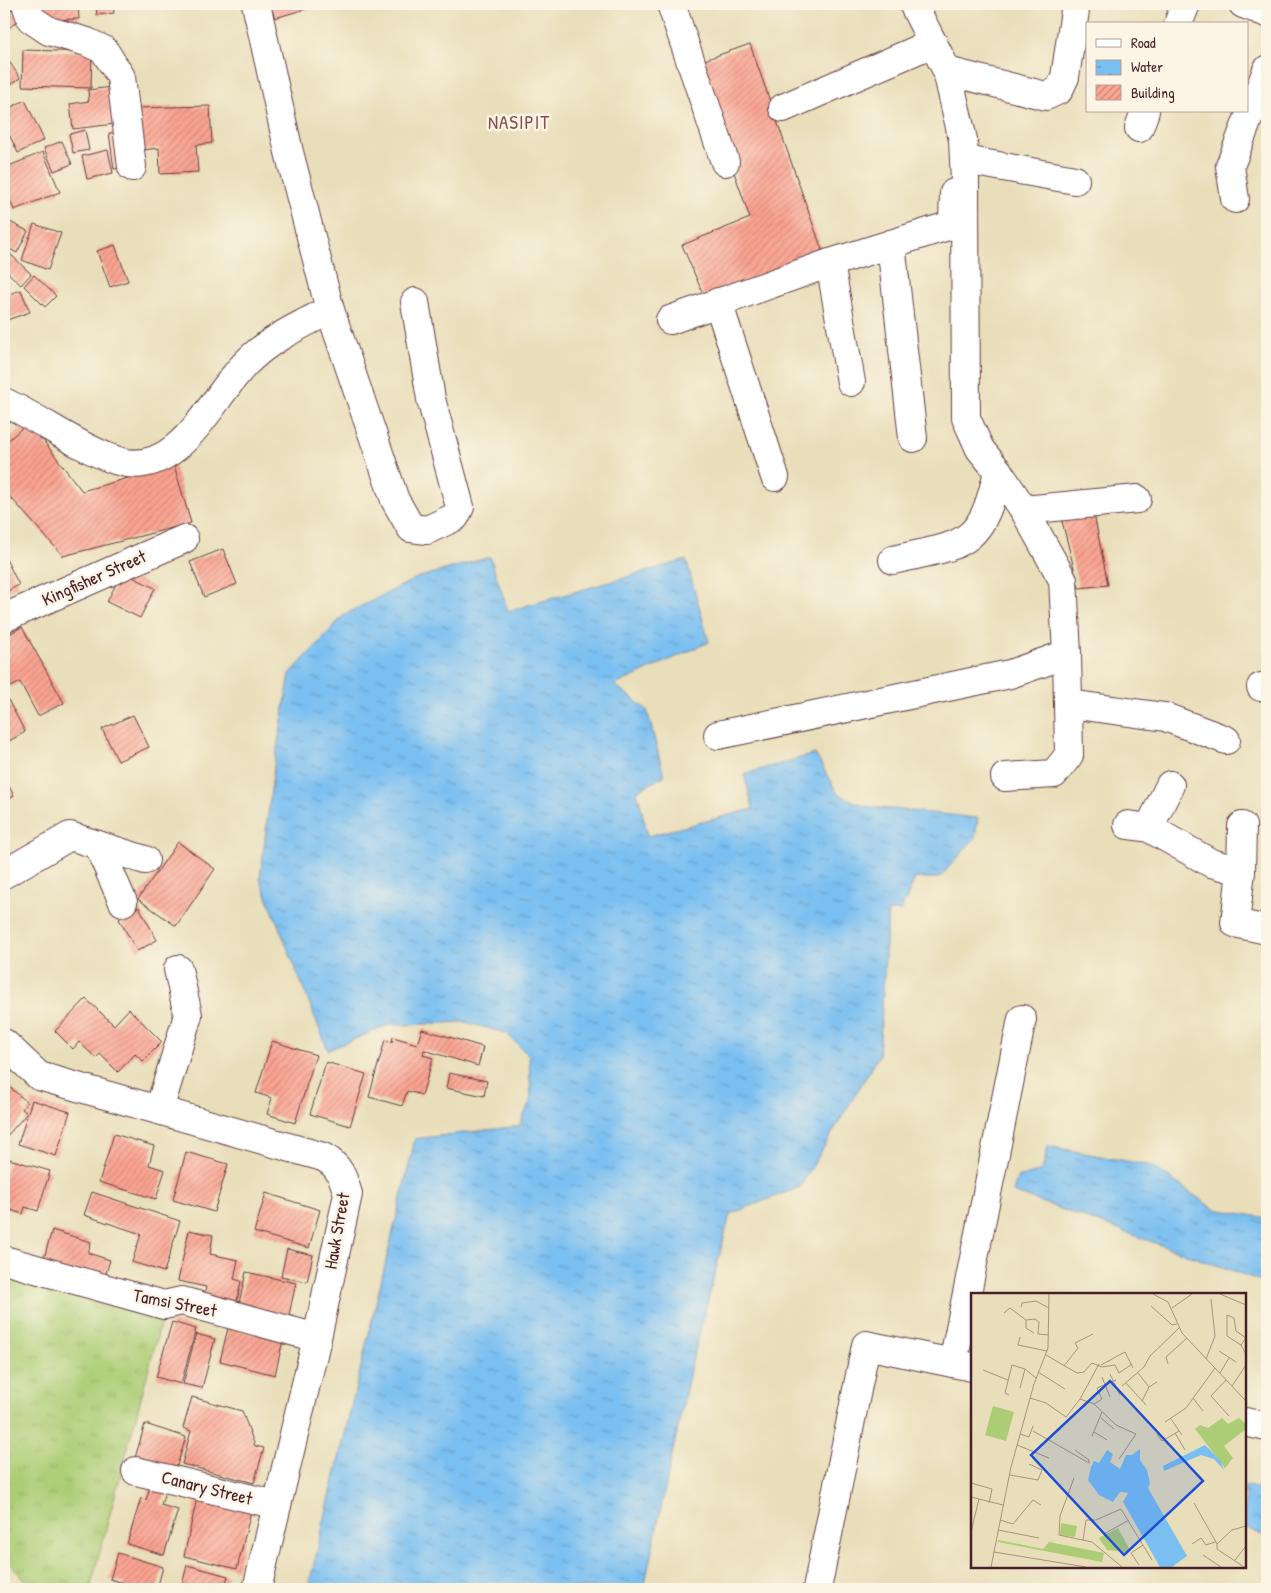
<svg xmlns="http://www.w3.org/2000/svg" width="1271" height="1593" font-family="'Patrick Hand',sans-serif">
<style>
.grass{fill:url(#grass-tufts);stroke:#7b7650}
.water{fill:url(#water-ripples);stroke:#626f8e}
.building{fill:url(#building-hatch)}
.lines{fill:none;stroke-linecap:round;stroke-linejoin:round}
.minor-casing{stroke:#623c40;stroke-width:30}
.minor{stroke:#fff;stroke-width:28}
.labels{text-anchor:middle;stroke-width:5;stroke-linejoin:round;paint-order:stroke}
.street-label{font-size:18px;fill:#4a1f2b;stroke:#fcf5e5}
.neighbourhood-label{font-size:19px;letter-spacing:1px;fill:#884e4f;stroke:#fcf5e5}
.inset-road{fill:none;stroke:#a99280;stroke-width:1}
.view{fill:#1d4ed8;fill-opacity:0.15;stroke:#1d4ed8;stroke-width:2.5}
.inset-edge{fill:none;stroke:#4a1f2b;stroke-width:2.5}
</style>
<defs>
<pattern id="grass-tufts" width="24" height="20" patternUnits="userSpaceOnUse" patternTransform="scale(1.25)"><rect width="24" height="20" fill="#accd75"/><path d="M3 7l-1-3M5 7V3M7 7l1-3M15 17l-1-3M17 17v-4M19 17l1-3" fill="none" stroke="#96b065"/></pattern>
<pattern id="water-ripples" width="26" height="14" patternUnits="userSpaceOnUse" patternTransform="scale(1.25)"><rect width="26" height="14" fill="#7abff1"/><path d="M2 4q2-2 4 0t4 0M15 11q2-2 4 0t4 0" fill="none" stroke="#669bc3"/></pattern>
<pattern id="building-hatch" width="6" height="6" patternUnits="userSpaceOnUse" patternTransform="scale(1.25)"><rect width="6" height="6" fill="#fba492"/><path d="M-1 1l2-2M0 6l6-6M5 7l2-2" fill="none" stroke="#cd8577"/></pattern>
</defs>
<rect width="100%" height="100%" fill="#fcf5e5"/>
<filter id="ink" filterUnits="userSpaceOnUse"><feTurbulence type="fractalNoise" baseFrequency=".02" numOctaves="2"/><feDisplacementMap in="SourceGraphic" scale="10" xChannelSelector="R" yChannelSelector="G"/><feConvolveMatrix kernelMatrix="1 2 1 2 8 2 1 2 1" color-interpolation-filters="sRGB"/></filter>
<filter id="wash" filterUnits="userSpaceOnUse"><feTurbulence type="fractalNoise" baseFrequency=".0096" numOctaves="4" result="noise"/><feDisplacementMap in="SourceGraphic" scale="20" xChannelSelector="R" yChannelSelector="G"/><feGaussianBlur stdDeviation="1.12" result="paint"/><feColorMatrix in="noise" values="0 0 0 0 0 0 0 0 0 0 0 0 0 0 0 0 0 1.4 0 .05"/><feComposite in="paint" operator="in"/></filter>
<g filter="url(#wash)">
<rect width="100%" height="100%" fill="#e8deb9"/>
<!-- grass -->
<polygon class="grass" points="4,1270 163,1315 90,1589 50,1589 26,1582 4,1556"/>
<!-- water -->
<g class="water">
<polygon points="490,557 508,611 686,560 709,642 615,685 647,710 664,776 637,791 648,836 753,809 744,774 815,754 838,794 864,806 978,818 975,838 939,878 915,878 901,911 888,911 879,1055 800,1187 730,1214 691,1366 644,1588 308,1589 415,1139 519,1126 531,1099 529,1056 506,1033 464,1022 403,1025 391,1024 328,1050 260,879 274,766 290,674 344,615 417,578"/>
<polygon points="1048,1146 1152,1166 1214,1209 1267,1218 1267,1283 1013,1192 1017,1178 1042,1171"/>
<polygon points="1245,1485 1267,1491 1267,1537 1245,1527"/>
</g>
<g id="blocks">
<!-- building -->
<g class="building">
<polygon points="6,4 20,18 4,33 4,6"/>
<polygon points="33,4 78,4 79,19 46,20"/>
<polygon points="96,4 113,4 114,13 97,15"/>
<polygon points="270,4 322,4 275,18"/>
<polygon points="750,44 823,253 704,296 682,245 750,218 696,63"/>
<polygon points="23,50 92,52 91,88 22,86"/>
<polygon points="7,58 20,78 4,89 4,60"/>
<polygon points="118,86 123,123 73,129 70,104 89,101 88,90"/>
<polygon points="25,100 44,140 18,153 4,124 4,111"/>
<polygon points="210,106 212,143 196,145 198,172 160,174 159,148 135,151 133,108"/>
<polygon points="85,130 89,150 73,153 69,134"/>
<polygon points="123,132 128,167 114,169 109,133"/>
<polygon points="62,141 72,164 54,171 44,148"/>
<polygon points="108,150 113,173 87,179 82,156"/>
<polygon points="43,152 60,192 14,210 4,187 4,168"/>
<polygon points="4,219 28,231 17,253 4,246"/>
<polygon points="34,224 61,233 48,270 22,260"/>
<polygon points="115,245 128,281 110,287 97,251"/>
<polygon points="4,248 31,274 21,285 4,269"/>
<polygon points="34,275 56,296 45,307 24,286"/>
<polygon points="4,279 9,294 21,290 30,312 4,321"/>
<polygon points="29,422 82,491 174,465 191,523 63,556 4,490 4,444"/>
<polygon points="1093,509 1108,585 1079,588 1061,517"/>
<polygon points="223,549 237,584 204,597 190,562"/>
<polygon points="4,555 19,585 4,593"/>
<polygon points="122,572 155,588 140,618 107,602"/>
<polygon points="22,627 64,703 38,716 20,682 11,687 4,675 4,658 9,656 4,646 4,637"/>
<polygon points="4,692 25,732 4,744"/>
<polygon points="133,715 149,747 118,761 102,729"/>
<polygon points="4,777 14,796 4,802"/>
<polygon points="178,842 215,869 176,926 138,899"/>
<polygon points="139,907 157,940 137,951 119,919"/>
<polygon points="86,999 114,1025 129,1009 162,1042 143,1061 135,1054 118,1072 100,1054 96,1058 79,1042 73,1049 55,1031"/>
<polygon points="422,1029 483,1047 478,1066 424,1050 423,1055 433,1058 422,1095 407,1091 402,1106 369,1097 385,1040 392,1042 393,1037 417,1044"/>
<polygon points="272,1041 316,1055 295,1123 267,1114 272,1098 256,1093"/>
<polygon points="326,1062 366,1074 350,1126 310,1114"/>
<polygon points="449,1073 487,1081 484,1096 446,1088"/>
<polygon points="4,1082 27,1102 22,1109 27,1113 6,1137 4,1135"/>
<polygon points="32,1100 70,1112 56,1156 18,1144"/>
<polygon points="114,1134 154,1146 149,1165 165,1170 156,1199 99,1182"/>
<polygon points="186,1152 228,1164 214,1212 173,1200"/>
<polygon points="9,1159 50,1171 38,1211 25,1207 23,1214 4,1208 4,1179"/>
<polygon points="92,1192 180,1221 164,1272 132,1262 141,1234 84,1215"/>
<polygon points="266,1193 320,1210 309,1248 254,1232"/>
<polygon points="52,1230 91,1242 88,1253 110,1260 103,1284 42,1265"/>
<polygon points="189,1230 213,1235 210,1254 238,1260 234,1279 241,1281 236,1307 203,1300 206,1287 178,1281"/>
<polygon points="287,1249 313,1255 307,1282 281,1276"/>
<polygon points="246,1272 296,1283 288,1319 238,1308"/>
<polygon points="172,1322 196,1329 181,1384 156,1377"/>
<polygon points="228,1328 283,1340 275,1375 220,1361"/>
<polygon points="196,1334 215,1339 202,1388 183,1384"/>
<polygon points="192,1397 242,1411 255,1446 264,1448 254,1483 182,1464 191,1431 183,1428"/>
<polygon points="145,1424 186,1437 174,1475 135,1458"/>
<polygon points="151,1484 166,1488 161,1505 178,1510 164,1555 127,1544 141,1498 146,1500"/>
<polygon points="198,1494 252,1507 237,1569 184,1556"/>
<polygon points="118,1553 163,1567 157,1589 122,1589 124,1583 110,1579"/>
<polygon points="187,1565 228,1576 224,1589 181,1589"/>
</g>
</g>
</g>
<g filter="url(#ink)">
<use href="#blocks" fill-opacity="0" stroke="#623c40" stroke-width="1"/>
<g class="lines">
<defs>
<g id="minor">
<polyline points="26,4 31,19 49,31 87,42 104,50 121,77 132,167"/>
<polyline points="256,4 289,152 330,310 395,500 411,528 427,530 455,517 460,507 431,399 415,302"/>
<polyline points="671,4 725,162"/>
<polyline points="913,4 947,71 963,140 965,180 966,418 980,449 998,471 1024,510 1063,580 1067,654 1069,755 1054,774 1005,777"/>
<polyline points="1243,4 1267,13"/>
<polyline points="1178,24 1186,4"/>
<polyline points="947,71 1046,96 1059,90 1065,77 1076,4"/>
<polyline points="783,108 933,43"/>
<polyline points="1139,128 1145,111"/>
<polyline points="965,160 1075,180"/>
<polyline points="1235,199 1230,166 1267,70"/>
<polyline points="891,244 913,438"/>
<polyline points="830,263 851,382"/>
<polyline points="718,302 775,477"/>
<polyline points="670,320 830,263 948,226 953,220 954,193"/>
<path d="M4,402c39,18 73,45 114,59 61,19 94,-65 129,-99 24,-24 54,-37 83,-52"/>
<polyline points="1024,510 1137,499"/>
<path d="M893,560c70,-16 88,-11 105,-89"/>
<polyline points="4,618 184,539"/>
<polyline points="1261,687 1267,686"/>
<polyline points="1069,704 1165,717 1226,740"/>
<polyline points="718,735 1010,674 1067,654"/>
<polyline points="1128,825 1149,828 1211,863 1241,871"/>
<polyline points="1242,826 1241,871 1235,923 1267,930"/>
<polyline points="1149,828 1170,785"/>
<polyline points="98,845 123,902"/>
<polyline points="4,874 70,836 145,860"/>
<path d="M4,1043l35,33 284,81c16,8 20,20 25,37l-31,144 -60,251"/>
<polyline points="159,1110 188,1015 178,969"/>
<polyline points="4,1260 164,1305 182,1301 317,1338"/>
<polyline points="953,1363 1022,1019"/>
<polyline points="1245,1422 1267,1427"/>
<polyline points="136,1471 277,1505"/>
<polyline points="817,1589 866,1345 972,1367"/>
</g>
</defs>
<!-- minor casing -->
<use href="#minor" class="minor-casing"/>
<!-- minor -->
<use href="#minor" class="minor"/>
</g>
</g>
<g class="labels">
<!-- street labels -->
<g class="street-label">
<text transform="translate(94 578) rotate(-24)" y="6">Kingfisher Street</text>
<text transform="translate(337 1231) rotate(-80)" y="6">Hawk Street</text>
<text transform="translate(175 1303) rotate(11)" y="6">Tamsi Street</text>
<text transform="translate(207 1488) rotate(14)" y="6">Canary Street</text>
</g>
<!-- neighbourhood labels -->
<g class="neighbourhood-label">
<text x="519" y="129">NASIPIT</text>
</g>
</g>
<!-- overview -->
<g transform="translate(971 1293)">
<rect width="275" height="275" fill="#e8deb9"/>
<path d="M251,125l6,6 11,-6 7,6v5l-22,17 9,12 -8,10 -30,-39 5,-4 8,3zM147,235l12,22 -5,2 -18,-2 -8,-12zM27,247l45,9 6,-7 55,11 -2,9 -104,-20z" fill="#accd75"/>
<path d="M22,113l21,6 -8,29 -21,-6zM90,230l16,3 -2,11 -15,-2z" fill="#accd75"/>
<path d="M234,152l15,15 4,10 -10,-11 -13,-4 -37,16 -1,-5zM169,156v11l7,10 3,13 -2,5 39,68 -15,11h-12l-37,-65 5,-9 -8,-1 -7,10 -14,-7 -11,-15 3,-13 3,-6 5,2 8,-13 6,4 -3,8 10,7 6,-14h6z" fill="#7abff1"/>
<path class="inset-road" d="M182,1l15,8 14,31 64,68M249,1l26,11M180,13l21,19 5,-1M50,14l1,-4 14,-2 13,7M201,15l20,-14M33,20l6,-5 16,12 9,-1 4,3 -1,12 11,1M55,27v8l8,5M49,44l-2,8 29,6M270,52l-14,-9v-21l7,3 2,13 10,7 -5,7 5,9M248,58l17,11M75,62l31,18 7,-1 8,-9 10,4 13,-2 4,8 13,-9M235,66l9,-23 -4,-37M197,71l-2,-7 21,-19M130,72l24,-13 8,16M93,73l14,-18 -3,-5 18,-9M12,77l25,10M67,79l27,17M167,80l11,14M249,80l9,-15M139,81l10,21M131,84l8,20M255,87l-15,16 18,20M155,90l20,22M151,93l22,-19 6,-11 29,-28M261,93l14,-21M49,95l5,-19M38,102l-4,-2 7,-28 13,4 11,9M59,105l16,5 20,14 14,-18 19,-35M222,105l10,13M109,106l14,5 22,21 20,9 -17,25M171,108l7,-14 8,-5M123,111l8,-5 -5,-11 19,-8M130,125l13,11M200,126l11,16M194,129l21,-14 29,-40M62,138l56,32v-3l-14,-10M123,139l13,8M204,140l10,17M49,141l9,3 4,-11M186,141l5,7 17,-10M121,143l10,-24M46,152l32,13M39,182l28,5 4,-10 -13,-6M103,185l-14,38 -1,19 33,7 30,25M0,190l21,6 -3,14M0,204l32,8M223,210l23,41v5l27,18M29,227l13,4 20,-24 8,5M27,237l41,8M0,239l8,-33M133,241l25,-14M112,247l3,-20h10l25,-11 31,51M221,251l9,-6 5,7 9,-3M246,251l15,-14 14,-4M23,259l92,15M232,262l18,12M264,267l11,-14M168,272l-8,-12 12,-8M20,274l20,-100 23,-83 14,-36 1,-54"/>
<path class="view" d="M139,88l93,100 -79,74 -93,-100z"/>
<rect width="275" height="275" class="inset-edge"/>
</g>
<!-- margin -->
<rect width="1271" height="1593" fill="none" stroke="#fcf5e5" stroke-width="20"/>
<!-- legend -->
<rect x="1086" y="22" width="162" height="90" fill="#fcf5e5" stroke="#b59f9b"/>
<rect x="1096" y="39" width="25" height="8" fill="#ffffff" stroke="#b59f9b"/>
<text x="1131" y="48" font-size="15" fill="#4a1f2b">Road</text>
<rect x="1096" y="60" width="25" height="15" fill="url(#water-ripples)" stroke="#b59f9b"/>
<text x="1131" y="72" font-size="15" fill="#4a1f2b">Water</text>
<rect x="1096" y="85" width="25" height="15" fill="url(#building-hatch)" stroke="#b59f9b"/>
<text x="1131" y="98" font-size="15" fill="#4a1f2b">Building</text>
</svg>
